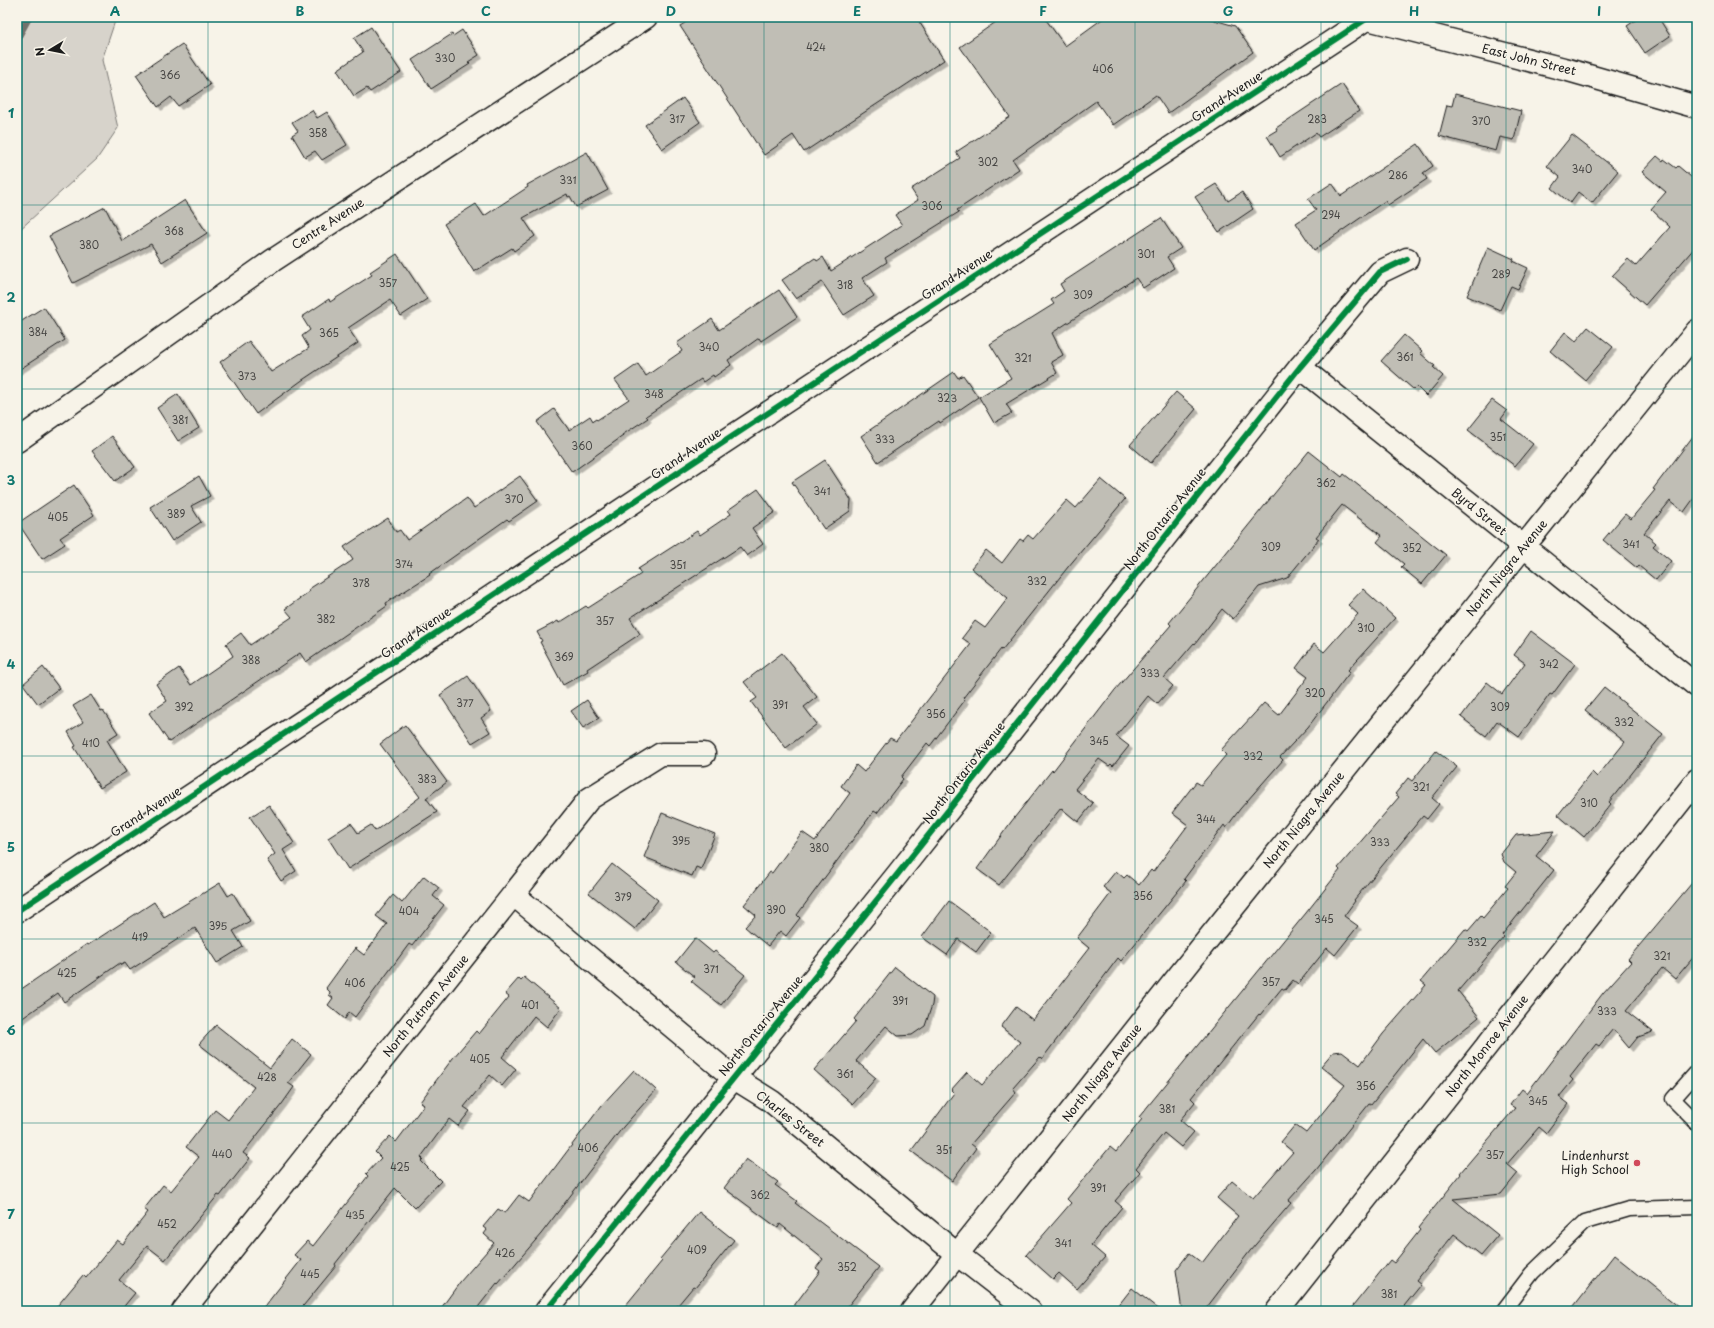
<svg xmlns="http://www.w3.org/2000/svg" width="1714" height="1328" font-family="'Playpen Sans',sans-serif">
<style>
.green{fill:#d7d3cb;stroke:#7a7874}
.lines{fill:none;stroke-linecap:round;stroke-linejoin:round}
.stream{stroke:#72716c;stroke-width:7}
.building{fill:#c0beb5;stroke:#1c1c1c;filter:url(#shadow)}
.lane-casing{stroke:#1c1c1c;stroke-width:17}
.street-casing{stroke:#1c1c1c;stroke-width:25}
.secondary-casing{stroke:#1c1c1c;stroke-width:25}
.lane{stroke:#f7f3e8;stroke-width:14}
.street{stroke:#f7f3e8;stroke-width:22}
.secondary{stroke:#f7f3e8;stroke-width:22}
.cycleway-casing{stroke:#f7f3e8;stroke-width:8}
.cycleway{stroke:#00873e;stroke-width:6}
.grid{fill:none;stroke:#0f766e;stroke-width:1;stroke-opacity:0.55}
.poi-dot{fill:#d1495b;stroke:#f7f3e8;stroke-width:1.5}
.labels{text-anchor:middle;stroke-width:3;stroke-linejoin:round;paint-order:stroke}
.number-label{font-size:10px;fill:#454442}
.street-label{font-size:12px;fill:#1c1c1c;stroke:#f7f3e8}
.poi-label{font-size:12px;fill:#1c1c1c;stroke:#f7f3e8;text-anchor:end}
.neatline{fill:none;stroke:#0f766e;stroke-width:1.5}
.grid-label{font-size:13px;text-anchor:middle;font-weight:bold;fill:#0f766e}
</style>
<defs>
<filter id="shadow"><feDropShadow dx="3.5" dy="3.5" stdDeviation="0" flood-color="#0004"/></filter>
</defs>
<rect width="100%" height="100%" fill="#f7f3e8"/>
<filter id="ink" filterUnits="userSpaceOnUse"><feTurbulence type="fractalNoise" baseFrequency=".025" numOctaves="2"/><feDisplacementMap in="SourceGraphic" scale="8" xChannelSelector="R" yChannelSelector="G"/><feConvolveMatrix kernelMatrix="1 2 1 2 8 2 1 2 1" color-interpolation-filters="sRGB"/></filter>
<g filter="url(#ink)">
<!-- green -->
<polygon class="green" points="17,17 122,17 115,21 102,60 118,128 97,159 17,232"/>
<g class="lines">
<!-- stream -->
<polyline class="stream" points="17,39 29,17"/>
</g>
<!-- building -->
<g class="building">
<polygon points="694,17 916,17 944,60 804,152 793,135 764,155 680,26"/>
<polygon points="1003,17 1044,17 1065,46 1105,17 1204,17 1235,26 1253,52 1168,113 1156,95 1113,125 1096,101 1013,160 1019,169 957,210 959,212 885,258 887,262 862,278 874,296 844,315 822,282 796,299 782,280 815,258 817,261 823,257 831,271 902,225 895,215 918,200 911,189 960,158 956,152 1010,117 960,47"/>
<polygon points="1640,17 1658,17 1670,36 1645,53 1627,26"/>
<polygon points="371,27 401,72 370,92 367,88 354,96 337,70 363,52 354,38"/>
<polygon points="462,30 479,55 468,62 470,64 431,89 412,60 452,34 453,36"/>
<polygon points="182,44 210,85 178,106 171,97 158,107 136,75"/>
<polygon points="1342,84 1359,111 1319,137 1316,133 1280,157 1267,136 1277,130 1276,128"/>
<polygon points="1455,94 1521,111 1514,140 1500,137 1496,151 1439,136 1447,105 1452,106"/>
<polygon points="683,98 700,122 662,149 645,125"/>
<polygon points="312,110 317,118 327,112 347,145 322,160 315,151 305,157 292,135 298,131 292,122"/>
<polygon points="1572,135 1618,171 1592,203 1578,192 1570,203 1552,188 1560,177 1547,166"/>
<polygon points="1418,144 1433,166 1423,173 1427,179 1388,205 1385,201 1314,250 1296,223 1316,210 1308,199 1332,183 1341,196"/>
<polygon points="587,152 608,190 576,207 570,196 568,197 567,194 523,218 535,236 514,251 512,248 474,272 444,224 476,204 484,216 528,187 527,185"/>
<polygon points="1657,156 1663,161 1664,159 1676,168 1678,166 1697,182 1697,245 1645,305 1612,276 1628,259 1636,266 1670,227 1651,209 1666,192 1642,172"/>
<polygon points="1216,184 1228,201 1242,192 1253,209 1219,232 1195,197"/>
<polygon points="185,200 207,233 162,262 151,244 73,283 49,236 105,207 122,241"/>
<polygon points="1161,218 1181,248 1167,257 1174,268 1143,288 1136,278 1052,333 1063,355 1051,362 1057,373 1006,404 1012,413 994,423 979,397 1011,378 990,344 1054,304 1051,300 1064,291 1060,284"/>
<polygon points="1488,247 1514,259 1513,261 1528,268 1518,289 1511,286 1500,310 1467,296"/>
<polygon points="397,254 427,299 401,316 390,300 348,328 358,343 301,381 256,414 220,362 249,341 271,372 309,348 302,336 310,330 302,317 329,299 330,302 372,275 370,272"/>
<polygon points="779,290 797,317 761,341 759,338 728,360 731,365 714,377 713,375 703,382 701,379 646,416 648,418 622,435 623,436 572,472 537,422 554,409 569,430 590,416 593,421 596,419 597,420 629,399 615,380 638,364 646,376 682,351 677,343 712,319 719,330"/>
<polygon points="44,307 65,340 17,371 17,324"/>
<polygon points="1588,327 1613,347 1585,380 1550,351 1565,332 1576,341"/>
<polygon points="1404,335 1422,351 1420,353 1435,366 1433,367 1443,376 1426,396 1416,386 1413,389 1381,361"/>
<polygon points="954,372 958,378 963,375 978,397 940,423 939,421 878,462 861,436"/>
<polygon points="1176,392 1196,409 1151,463 1130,445"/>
<polygon points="178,394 199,428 178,441 157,408"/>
<polygon points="1492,400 1507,411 1501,419 1533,444 1515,466 1468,430"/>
<polygon points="1697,431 1697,494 1684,512 1670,501 1644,533 1656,543 1653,546 1671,561 1656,580 1639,566 1637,568 1603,540 1625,514 1631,519 1655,490 1653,489"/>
<polygon points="112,436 135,467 115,481 92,451"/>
<polygon points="1309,451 1342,477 1344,474 1446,555 1422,584 1401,567 1404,564 1377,542 1382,536 1342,505 1316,537 1319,539 1287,578 1259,587 1233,619 1222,609 1195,644 1194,643 1164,678 1173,686 1157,704 1148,696 1116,736 1129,746 1113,766 1111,764 1109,766 1099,759 1075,789 1093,803 1078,822 1061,808 999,885 977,869 1011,822 1052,770 1053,771 1115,690 1171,625 1169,623"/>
<polygon points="825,460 851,500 850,511 824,529 792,482"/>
<polygon points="199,476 210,496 191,506 201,522 172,541 150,507"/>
<polygon points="520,476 538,501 509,521 507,519 429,574 430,575 386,603 387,606 306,662 300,653 169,742 149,713 167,701 156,684 179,668 191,685 233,656 226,644 241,633 250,645 292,617 285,609 310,591 309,589 353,560 344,547 388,518 396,532 400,530 407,540 467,498 474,508"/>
<polygon points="1101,479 1125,499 1068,567 1002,650 1001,649 963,698 965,700 930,746 927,743 901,777 903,779 877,813 874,811 797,915 800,918 786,936 780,931 768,946 745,927 756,915 744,905 770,872 772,873 802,832 815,841 850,793 841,786 856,765 864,772 890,738 896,741 971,644 962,638 975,621 985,628 1008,598 971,568 986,550 1002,563 1020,539 1023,541 1028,535 1033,539 1067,500 1076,508"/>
<polygon points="74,485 94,515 60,538 65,544 42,559 18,523"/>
<polygon points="758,489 775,512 752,528 763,544 747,556 740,547 630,618 640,634 587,669 588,671 563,685 540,642 542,641 537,632 558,621 559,623 586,606 588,608 641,574 638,569 697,531 700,535 731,514 728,510"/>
<polygon points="1363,589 1395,618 1348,670 1350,672 1308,727 1280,757 1283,760 1240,809 1226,828 1224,825 1184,879 1186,881 1121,961 1118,958 1042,1059 1040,1057 1013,1088 1016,1092 971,1144 976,1148 952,1181 911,1151 954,1093 951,1090 967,1072 982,1085 1020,1042 1001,1027 1016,1007 1033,1020 1089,948 1077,938 1111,893 1103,887 1116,871 1124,878 1127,875 1139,885 1151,870 1153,872 1188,825 1172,813 1196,782 1201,785 1226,755 1221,750 1264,703 1279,715 1308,677 1296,668 1314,644 1324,652 1358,614 1348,605"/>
<polygon points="1531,631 1575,664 1552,695 1550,694 1519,737 1497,721 1486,736 1461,717 1487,682 1502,694 1525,663 1514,655"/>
<polygon points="782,653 817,697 804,707 817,724 786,748 751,702 757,698 744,682"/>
<polygon points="43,667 59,688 38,704 23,684"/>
<polygon points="468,676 491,711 481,718 490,732 472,743 440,695"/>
<polygon points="1604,687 1663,734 1609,802 1611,804 1584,837 1558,815 1592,772 1597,777 1625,742 1585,710"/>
<polygon points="91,695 101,711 103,710 118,733 107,740 126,772 100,788 74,747 76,746 68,732 83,722 73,706"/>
<polygon points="587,700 599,718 583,728 571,711"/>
<polygon points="405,725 447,782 426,798 437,812 348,869 328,838 351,823 358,833 371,825 375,831 420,797 380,744"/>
<polygon points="1436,751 1457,767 1432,798 1439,804 1427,819 1423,816 1354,900 1355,901 1344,916 1358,926 1335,955 1327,948 1298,984 1293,980 1285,990 1282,988 1260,1015 1259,1014 1191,1098 1195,1102 1180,1120 1194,1132 1181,1147 1164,1133 1136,1168 1140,1172 1115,1201 1122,1207 1091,1245 1105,1257 1077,1289 1059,1273 1053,1279 1026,1255 1071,1203 1067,1199 1110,1147 1116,1152 1142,1119 1139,1117 1306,913 1340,870 1338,868 1399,797 1395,794 1408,778 1412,781"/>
<polygon points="269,805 294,843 283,850 296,871 281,881 267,860 275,854 250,817"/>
<polygon points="662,813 715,834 701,869 696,867 692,876 644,857"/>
<polygon points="1555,831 1536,856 1554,870 1502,935 1504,937 1458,991 1479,1017 1435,1053 1423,1039 1371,1105 1369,1104 1316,1170 1288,1201 1291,1203 1250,1251 1204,1311 1182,1311 1176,1270 1189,1253 1202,1263 1238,1216 1217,1198 1232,1181 1253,1198 1293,1152 1281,1142 1295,1125 1306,1133 1345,1085 1321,1066 1333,1052 1342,1051 1360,1065 1383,1034 1426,985 1421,981 1465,929 1468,931 1481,916 1483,918 1508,888 1505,886 1516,872 1504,862 1501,854 1516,835"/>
<polygon points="612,864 658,900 635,929 589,893"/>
<polygon points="424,876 439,888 433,896 444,905 412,946 409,944 355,1017 349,1012 345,1019 328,1005 333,998 329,995 330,992 326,988 355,948 364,955 387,924 376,916 393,895 402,903"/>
<polygon points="1697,877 1697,953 1675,979 1662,968 1626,1011 1653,1032 1638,1037 1629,1048 1613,1029 1599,1046 1596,1044 1570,1077 1573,1080 1559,1097 1568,1104 1546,1133 1539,1127 1507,1164 1518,1173 1501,1194 1453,1199 1498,1235 1481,1255 1454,1234 1416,1281 1421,1285 1400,1311 1349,1311 1390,1260 1394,1263 1420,1230 1418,1228 1461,1174 1460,1173 1515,1108 1510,1105 1522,1089 1527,1093 1603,993 1631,962 1628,959"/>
<polygon points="220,883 228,896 233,893 250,921 233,931 243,947 217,963 195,928 130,970 125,963 121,965 120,963 64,1002 58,993 17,1022 17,992 87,944 88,945 154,902 164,917"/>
<polygon points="949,901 991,932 976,952 958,939 947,955 922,937"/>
<polygon points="695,938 713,953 715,951 745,975 721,1005 691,981 695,977 676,962"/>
<polygon points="895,967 933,997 932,1005 925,1026 912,1035 898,1036 886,1026 856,1061 876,1078 853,1104 814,1070 856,1021 854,1019"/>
<polygon points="524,977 561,1008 547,1027 534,1016 502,1057 516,1069 502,1086 490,1075 464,1107 470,1111 458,1126 449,1119 421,1157 423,1159 421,1161 441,1181 415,1208 395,1188 335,1264 336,1266 299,1311 261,1311 301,1260 294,1255 307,1241 313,1246 368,1176 366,1174 381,1158 375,1152 390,1136 396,1142 424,1105 420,1102 453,1058 476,1031 479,1034 509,997 505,994 519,978 521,980"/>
<polygon points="216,1025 270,1068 292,1039 311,1054 288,1083 294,1087 282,1104 243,1153 250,1158 220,1196 218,1195 165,1260 147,1246 119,1280 135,1293 120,1311 53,1311 83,1275 86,1278 117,1240 123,1244 148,1212 144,1209 163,1185 171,1191 199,1157 186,1147 215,1110 228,1120 254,1087 199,1044"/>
<polygon points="634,1070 656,1090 623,1127 541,1234 498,1284 497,1283 475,1311 439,1311 460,1282 494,1243 484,1234 487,1230 483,1227 498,1209 505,1213 519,1195 529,1202 602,1105"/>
<polygon points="746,1159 778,1182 775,1185 797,1201 795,1203 879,1267 844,1311 790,1311 820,1271 816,1268 823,1259 780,1224 778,1228 724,1188"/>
<polygon points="699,1212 734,1240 695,1288 693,1287 673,1311 621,1311 662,1261 660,1259"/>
<polygon points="1614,1255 1684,1311 1570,1311"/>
<polygon points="1132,1288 1161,1311 1114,1311"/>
</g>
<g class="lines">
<defs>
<g id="lane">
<polyline points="1697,1072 1673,1099 1697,1123"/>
<polyline points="1503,1311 1532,1273 1585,1222 1629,1209 1697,1207"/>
</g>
<g id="street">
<polyline points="1300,367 1697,686"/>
<polyline points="17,441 272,261 646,17"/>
<polyline points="514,895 734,1078 771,1101 958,1255 1030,1311"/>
<polyline points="17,911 727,440 1369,17"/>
<polyline points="183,1311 589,799 661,754 704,754"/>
<polyline points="546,1311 897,875 1300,367 1380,272 1407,259"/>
<polyline points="912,1311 1208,939 1697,331"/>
<polyline points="1277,1311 1697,780"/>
</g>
<polyline id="secondary" points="1360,17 1568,70 1697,107"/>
</defs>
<!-- lane casing -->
<use href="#lane" class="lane-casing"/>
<!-- street casing -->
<use href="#street" class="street-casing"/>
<!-- secondary casing -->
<use href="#secondary" class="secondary-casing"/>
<!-- lane -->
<use href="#lane" class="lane"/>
<!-- street -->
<use href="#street" class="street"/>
<!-- secondary -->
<use href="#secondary" class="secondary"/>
<defs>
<g id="cycleway">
<polyline points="17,911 727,440 1369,17"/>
<polyline points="546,1311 897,875 1300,367 1380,272 1407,259"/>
</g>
</defs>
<!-- cycleway casing -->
<use href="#cycleway" class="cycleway-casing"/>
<!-- cycleway -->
<use href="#cycleway" class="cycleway"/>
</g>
</g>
<!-- grid -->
<path class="grid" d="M208,17v1294M393,17v1294M579,17v1294M764,17v1294M950,17v1294M1135,17v1294M1321,17v1294M1506,17v1294M17,205h1680M17,389h1680M17,572h1680M17,756h1680M17,939h1680M17,1123h1680"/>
<!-- markers -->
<circle class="poi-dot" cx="1637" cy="1163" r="4"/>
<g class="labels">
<!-- number labels -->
<g class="number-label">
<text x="816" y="51">424</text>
<text x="445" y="62">330</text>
<text x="1103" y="73">406</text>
<text x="170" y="79">366</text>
<text x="677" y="123">317</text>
<text x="1317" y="123">283</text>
<text x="1481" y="125">370</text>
<text x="318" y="137">358</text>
<text x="988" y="166">302</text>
<text x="1582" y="173">340</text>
<text x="1398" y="179">286</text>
<text x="568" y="184">331</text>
<text x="932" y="210">306</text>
<text x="1331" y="219">294</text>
<text x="174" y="235">368</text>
<text x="89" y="249">380</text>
<text x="1146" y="258">301</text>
<text x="1501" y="278">289</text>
<text x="388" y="287">357</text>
<text x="845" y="289">318</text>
<text x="1083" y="299">309</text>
<text x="38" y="336">384</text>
<text x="329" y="337">365</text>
<text x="709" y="351">340</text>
<text x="1405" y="361">361</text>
<text x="1023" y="362">321</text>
<text x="247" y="380">373</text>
<text x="654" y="398">348</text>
<text x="947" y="402">323</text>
<text x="180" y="424">381</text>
<text x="1498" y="441">351</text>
<text x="885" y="443">333</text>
<text x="582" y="450">360</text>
<text x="1326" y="487">362</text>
<text x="822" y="495">341</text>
<text x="514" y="503">370</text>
<text x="176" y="518">389</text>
<text x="58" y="521">405</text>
<text x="1631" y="548">341</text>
<text x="1271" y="551">309</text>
<text x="1412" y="552">352</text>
<text x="404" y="568">374</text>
<text x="678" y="569">351</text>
<text x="1037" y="585">332</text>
<text x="361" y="587">378</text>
<text x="326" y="623">382</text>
<text x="605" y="625">357</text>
<text x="1366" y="632">310</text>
<text x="564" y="661">369</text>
<text x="251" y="664">388</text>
<text x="1549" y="668">342</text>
<text x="1150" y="677">333</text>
<text x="1315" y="697">320</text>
<text x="465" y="707">377</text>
<text x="780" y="709">391</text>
<text x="184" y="711">392</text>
<text x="1500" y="711">309</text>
<text x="936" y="718">356</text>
<text x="1624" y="726">332</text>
<text x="1099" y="745">345</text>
<text x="91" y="747">410</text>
<text x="1253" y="760">332</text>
<text x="427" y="783">383</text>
<text x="1421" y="791">321</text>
<text x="1589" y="807">310</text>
<text x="1206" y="823">344</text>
<text x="681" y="845">395</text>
<text x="1380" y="846">333</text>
<text x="819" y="852">380</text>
<text x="1143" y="900">356</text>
<text x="623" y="901">379</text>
<text x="776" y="914">390</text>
<text x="409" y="915">404</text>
<text x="1324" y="923">345</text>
<text x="218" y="930">395</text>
<text x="140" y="941">419</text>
<text x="1477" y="946">332</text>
<text x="1662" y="960">321</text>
<text x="711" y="973">371</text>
<text x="67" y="977">425</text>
<text x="1271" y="986">357</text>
<text x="355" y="987">406</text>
<text x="900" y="1005">391</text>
<text x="530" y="1009">401</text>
<text x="1607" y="1015">333</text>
<text x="480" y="1063">405</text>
<text x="845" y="1078">361</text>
<text x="267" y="1081">428</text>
<text x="1366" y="1090">356</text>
<text x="1538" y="1105">345</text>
<text x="1167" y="1113">381</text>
<text x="588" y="1152">406</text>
<text x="944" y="1154">351</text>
<text x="222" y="1158">440</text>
<text x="1495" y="1159">357</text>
<text x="400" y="1171">425</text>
<text x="1098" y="1192">391</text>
<text x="760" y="1199">362</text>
<text x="355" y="1219">435</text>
<text x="167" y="1228">452</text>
<text x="1063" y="1247">341</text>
<text x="697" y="1254">409</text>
<text x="505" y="1257">426</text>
<text x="847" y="1271">352</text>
<text x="310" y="1278">445</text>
<text x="1389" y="1298">381</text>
</g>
<!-- street labels -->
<g class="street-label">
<text transform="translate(1529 60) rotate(14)" y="4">East John Street</text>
<text transform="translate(1227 97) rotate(-33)" y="4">Grand Avenue</text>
<text transform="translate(328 224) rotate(-33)" y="4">Centre Avenue</text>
<text transform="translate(957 275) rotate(-33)" y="4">Grand Avenue</text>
<text transform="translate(686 454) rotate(-34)" y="4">Grand Avenue</text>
<text transform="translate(1479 512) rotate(39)" y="4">Byrd Street</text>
<text transform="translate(1165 519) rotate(-52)" y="4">North Ontario Avenue</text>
<text transform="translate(1507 568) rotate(-51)" y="4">North Niagra Avenue</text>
<text transform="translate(416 633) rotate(-34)" y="4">Grand Avenue</text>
<text transform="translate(964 773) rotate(-52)" y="4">North Ontario Avenue</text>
<text transform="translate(146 812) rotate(-33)" y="4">Grand Avenue</text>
<text transform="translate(1304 820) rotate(-51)" y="4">North Niagra Avenue</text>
<text transform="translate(426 1006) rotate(-51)" y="4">North Putnam Avenue</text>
<text transform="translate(761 1026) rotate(-51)" y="4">North Ontario Avenue</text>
<text transform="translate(1487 1046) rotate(-52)" y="4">North Monroe Avenue</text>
<text transform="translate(1102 1073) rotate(-52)" y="4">North Niagra Avenue</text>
<text transform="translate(790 1119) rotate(38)" y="4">Charles Street</text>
</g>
<!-- poi labels -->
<g class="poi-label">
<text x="1629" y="1160">Lindenhurst<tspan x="1629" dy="14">High School</tspan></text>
</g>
</g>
<!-- margin -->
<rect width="1714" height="1328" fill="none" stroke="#f7f3e8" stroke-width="44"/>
<!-- north arrow -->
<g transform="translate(50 50) rotate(260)" stroke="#f7f3e8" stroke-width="3" paint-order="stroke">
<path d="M0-3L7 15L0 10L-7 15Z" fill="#1c1c1c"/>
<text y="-6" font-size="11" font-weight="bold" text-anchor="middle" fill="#1c1c1c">N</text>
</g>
<rect x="22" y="22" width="1670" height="1284" class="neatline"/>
<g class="grid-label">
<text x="115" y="16">A</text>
<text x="300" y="16">B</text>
<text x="486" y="16">C</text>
<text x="671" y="16">D</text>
<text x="857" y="16">E</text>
<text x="1043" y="16">F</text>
<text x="1228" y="16">G</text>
<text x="1414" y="16">H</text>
<text x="1599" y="16">I</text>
<text x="11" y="118">1</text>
<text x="11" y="302">2</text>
<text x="11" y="485">3</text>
<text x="11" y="669">4</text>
<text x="11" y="852">5</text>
<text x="11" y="1035">6</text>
<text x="11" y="1219">7</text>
</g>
</svg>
